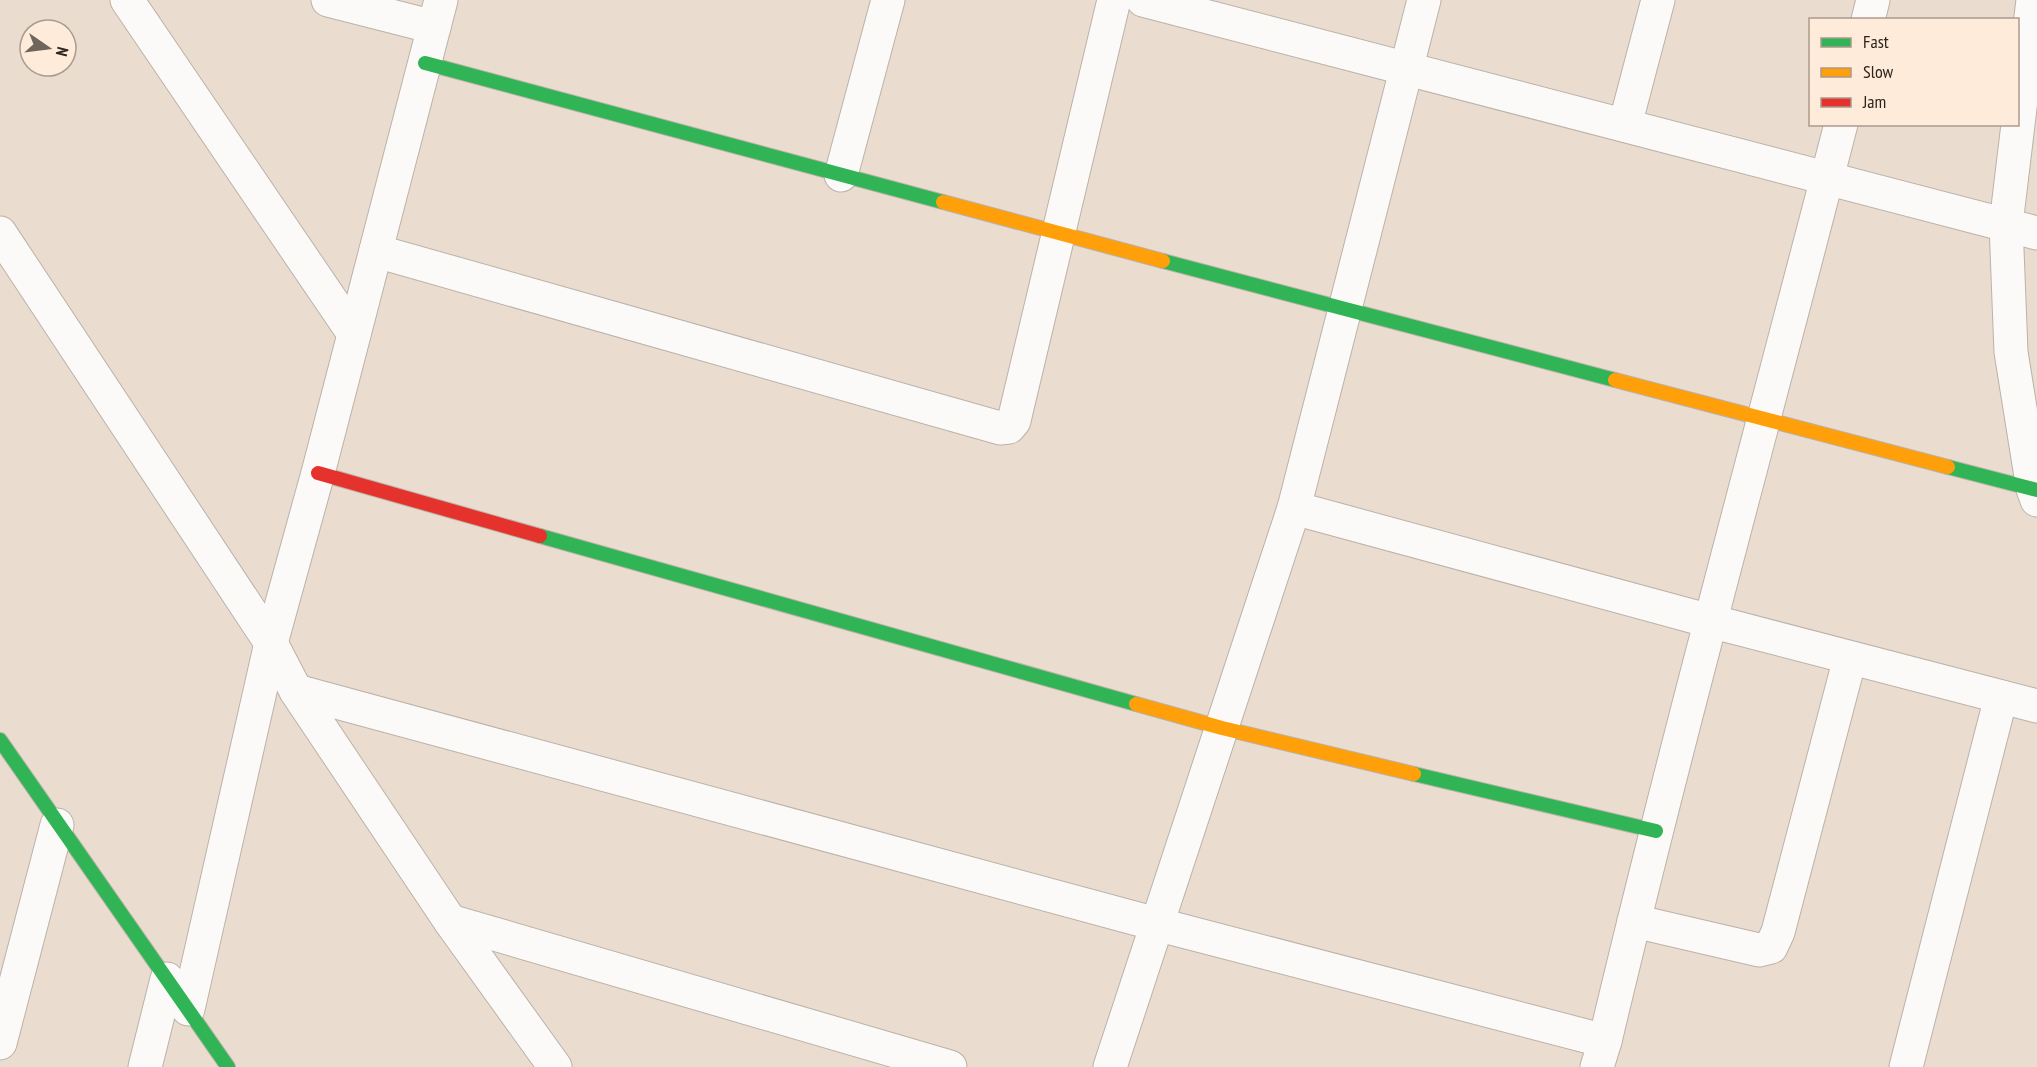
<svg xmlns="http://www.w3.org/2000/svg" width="2037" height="1067" font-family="'PT Sans Narrow',sans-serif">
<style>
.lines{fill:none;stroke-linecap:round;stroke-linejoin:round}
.street-casing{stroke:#bbb2a8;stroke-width:35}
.fast-casing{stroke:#bbb2a8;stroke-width:16}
.slow-casing{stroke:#bbb2a8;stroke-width:16}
.jam-casing{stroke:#bbb2a8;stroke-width:16}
.street{stroke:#fcfaf8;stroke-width:33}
.fast{stroke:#30b455;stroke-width:14}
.slow{stroke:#ff9f0a;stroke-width:14}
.jam{stroke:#e5322d;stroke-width:14}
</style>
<rect width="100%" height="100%" fill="#eaddd0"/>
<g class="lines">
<defs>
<g id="street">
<polyline points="127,0 354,334"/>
<polyline points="328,0 434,27"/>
<polyline points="1143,0 2037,233"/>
<polyline points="2033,0 2006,224 2011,352 2033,489 2037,500"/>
<polyline points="1868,20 1873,0"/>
<polyline points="1625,125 1658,0"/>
<polyline points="841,175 888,0"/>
<polyline points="0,233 271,643 296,691 450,921 555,1067"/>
<polyline points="376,251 1000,428 1009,427 1014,421 1016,412 1114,0"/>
<polyline points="1294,508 1710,621 2037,706"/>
<polyline points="296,691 1156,924 1605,1041"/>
<polyline points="450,921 950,1067"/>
<polyline points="1634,921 1759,950 1771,947 1778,932 1850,658"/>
<polyline points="188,1009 271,643 318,473 441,0"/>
<polyline points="0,1043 57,825"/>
<polyline points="145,1067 167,979"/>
<polyline points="1110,1067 1294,508 1424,0"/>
<path d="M1597,1067l8,-26c73,-307 157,-611 236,-917"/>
<polyline points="1906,1067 2001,697"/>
</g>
<g id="fast">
<polyline points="425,63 943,202"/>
<polyline points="1163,261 1615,380"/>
<polyline points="1948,467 2037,490"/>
<polyline points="540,536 1136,704"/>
<polyline points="0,740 228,1067"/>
<polyline points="1414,774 1656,831"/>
</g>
<g id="slow">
<polyline points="943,202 1163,261"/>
<polyline points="1615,380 1948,467"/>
<polyline points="1136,704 1222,728 1414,774"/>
</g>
<polyline id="jam" points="318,473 540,536"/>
</defs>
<!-- street casing -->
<use href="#street" class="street-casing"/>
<!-- fast casing -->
<use href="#fast" class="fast-casing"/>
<!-- slow casing -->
<use href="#slow" class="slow-casing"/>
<!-- jam casing -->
<use href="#jam" class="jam-casing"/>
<!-- street -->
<use href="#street" class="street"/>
<!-- fast -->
<use href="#fast" class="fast"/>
<!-- slow -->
<use href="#slow" class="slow"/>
<!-- jam -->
<use href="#jam" class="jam"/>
</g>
<!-- legend -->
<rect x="1809" y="18" width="210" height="108" fill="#feebd9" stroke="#aa9b8d" stroke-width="1.5"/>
<rect x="1821" y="38" width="30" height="9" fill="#30b455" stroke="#aa9b8d" stroke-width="1.5"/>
<text x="1863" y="48" font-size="18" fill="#2d241c">Fast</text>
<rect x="1821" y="68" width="30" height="9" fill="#ff9f0a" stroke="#aa9b8d" stroke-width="1.5"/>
<text x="1863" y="78" font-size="18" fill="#2d241c">Slow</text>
<rect x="1821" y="98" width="30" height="9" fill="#e5322d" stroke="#aa9b8d" stroke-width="1.5"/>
<text x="1863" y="108" font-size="18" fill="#2d241c">Jam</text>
<!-- north arrow -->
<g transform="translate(48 48) rotate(104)"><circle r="28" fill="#feebd9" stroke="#aa9b8d" stroke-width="1.5"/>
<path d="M0-4.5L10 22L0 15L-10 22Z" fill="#6f655b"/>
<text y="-9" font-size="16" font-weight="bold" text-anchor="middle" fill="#2d241c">N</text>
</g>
</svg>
